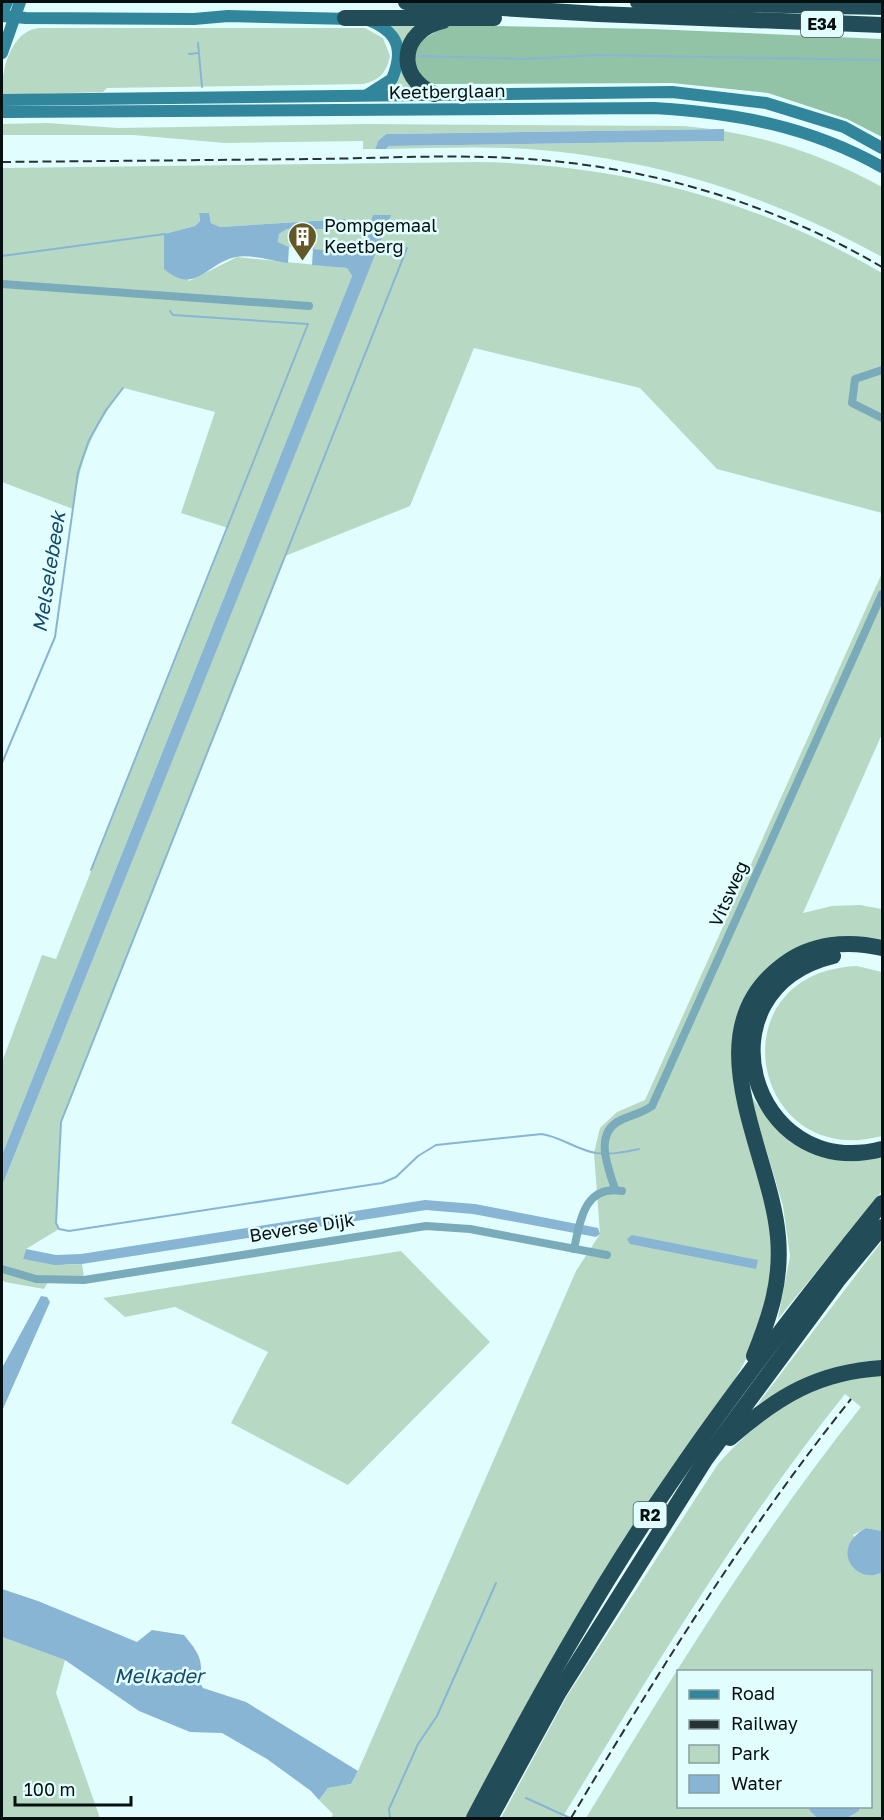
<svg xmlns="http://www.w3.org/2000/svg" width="884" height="1820" font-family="'Golos Text',sans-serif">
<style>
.green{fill:#b7d9c4}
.forest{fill:#92c3a6}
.water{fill:#88b5d4}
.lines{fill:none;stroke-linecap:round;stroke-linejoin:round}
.stream{stroke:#88b5d4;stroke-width:2}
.minor{stroke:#7aabba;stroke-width:8}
.secondary{stroke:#32869c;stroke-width:12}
.motorway{stroke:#224c57;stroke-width:16}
.rail{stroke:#263233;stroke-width:2;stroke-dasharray:9 4.5;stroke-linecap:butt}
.labels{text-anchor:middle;stroke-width:5;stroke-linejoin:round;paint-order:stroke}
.shield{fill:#e2fdfe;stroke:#495758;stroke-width:1.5}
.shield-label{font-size:16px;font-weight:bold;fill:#071011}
.street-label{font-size:18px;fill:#071011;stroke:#e2fdfe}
.poi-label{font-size:18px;fill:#071011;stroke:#e2fdfe;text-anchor:start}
.water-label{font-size:20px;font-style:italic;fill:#134a69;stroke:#e2fdfe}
</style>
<rect width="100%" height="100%" fill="#e2fdfe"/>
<!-- green -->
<g class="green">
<polygon points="422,25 405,71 411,89 383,90 401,65 387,26"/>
<path d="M39,28h326l18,10 7,18c-3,16 -11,25 -27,28l-256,4 -4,4 -101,3c-1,-23 8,-64 37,-67z"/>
<path d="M48,123l70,5 248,-4 318,2c71,6 136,27 198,61v70c-110,-61 -229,-99 -354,-108 -47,-3 -95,-1 -142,0l3,-3 335,-5v-12l-338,5 -8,7 -3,8h-12v-8l-138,2 -92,-8h-131v-11z"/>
<path d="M479,162c142,2 281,39 403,111v240l-165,-44 -77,-81 -166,-40 -64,158 -125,50 -224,566 -5,101 3,6 -33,20 -3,10 44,6 15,-1 2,13 -34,1 -6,11 -39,-7 -3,-2v-94l388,-970h-17l-13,38 -71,-7 -11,-5 1,-8 8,-5h57v-10l-124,8 -9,-4 -2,-10h-10l1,8 -5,5 -31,8 25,47 48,-24 110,11 5,8 -350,879v-93l40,-107 14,4 172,-431 -47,-15 34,-101 -91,-24c-32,40 -44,71 -51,121l-71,-27v-314z"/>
<polygon points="882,573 882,734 803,913 832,906 860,905 882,909 882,941 836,937 734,1041 769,1210 773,1283 748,1356 728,1391 666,1476 565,1635 466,1818 331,1818 333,1814 319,1800 328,1788 351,1784 358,1771 576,1271 600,1234 594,1153 600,1128 617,1112 645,1100"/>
<path d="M857,966l25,6v164c-132,35 -168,-164 -25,-170z"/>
<path d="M749,1092c23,37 51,62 96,69 11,2 26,-3 37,-4v34l-104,128 12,-63 -7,-50z"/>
<polygon points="882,1241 882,1363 807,1377 757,1405"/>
<polygon points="401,1251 490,1342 348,1485 231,1423 268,1352 175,1307 125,1317 103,1298"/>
<path d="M882,1375v156l-16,-3 -13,7 23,40 6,-3v246h-35l12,-7 1,-4 10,-1v-134h-192v134l132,1 -1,3 8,8h-231c86,-141 171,-281 275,-411l-16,-13c-107,134 -194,278 -283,424h-61l66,-122 151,-232c51,-56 88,-80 164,-89z"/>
<polygon points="2,1637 65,1660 56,1693 100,1818 2,1818"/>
</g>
<!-- forest -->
<polygon class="forest" points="446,25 652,29 882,39 882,137 847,119 768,93 672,83 426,84 412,58 416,44"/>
<!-- water -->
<g class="water">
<polygon points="724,129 724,141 389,146 386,149 375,149 378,141 386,134"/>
<path d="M199,213h10l2,10 9,4 125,-8v10h-58l-8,5 -1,8 11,5 -1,16c-15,-2 -37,-9 -52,-6 -30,6 -40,39 -72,12v-35l31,-8 5,-5z"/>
<polygon points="373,215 391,215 2,1186 2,1155 352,276 347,268 312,265 313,249 360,254"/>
<polygon points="425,1200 475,1204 598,1228 600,1234 596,1237 473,1214 426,1210 82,1264 55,1265 23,1259 26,1249 56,1255 81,1254"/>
<polygon points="632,1235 758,1260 756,1269 630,1244 627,1239"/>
<polygon points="41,1296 47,1297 50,1302 2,1411 2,1368"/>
<path d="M866,1528l16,3v41c-24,14 -55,-22 -16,-44z"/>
<path d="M2,1589l36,12 99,41 15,-12 32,5c13,16 21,25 15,46l4,7 43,14 112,69 -7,13 -23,4 -9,12 -8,-9 -44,-32 -45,-26 -32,-1 -51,-21 -74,-51 -63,-23z"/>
<polygon points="810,1807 810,1806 860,1807 859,1811 847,1818 817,1818 809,1810"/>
</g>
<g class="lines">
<!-- stream -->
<g class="stream">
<polyline points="198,43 202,87"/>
<polyline points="189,54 198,53"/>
<polyline points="419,56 525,59 597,55 882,60"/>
<path d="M407,248l-346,874 -5,101 3,6 10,2 313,-48 14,-6 22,-21 18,-11 106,-11c19,3 35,16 54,19 15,2 29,-1 43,-4"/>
<polyline points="2,256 165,234"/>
<polyline points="2,763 55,637 78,472 89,440 106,410 123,388"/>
<polyline points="91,870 308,324 173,315 170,311"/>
<polyline points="526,1798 570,1818"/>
<polyline points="390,1818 389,1809 418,1744 437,1716 496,1583"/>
</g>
<!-- minor -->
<g class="minor">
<polyline points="2,284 309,306"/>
<polyline points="882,370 855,379 852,403 882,418"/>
<path d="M615,1189c-7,-22 -22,-56 6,-69 11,-5 21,-7 31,-14l230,-512"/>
<path d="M574,1249c6,-27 10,-65 48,-58"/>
<polyline points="2,1269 36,1279 84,1280 426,1226 470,1229 607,1255"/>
</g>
<!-- secondary -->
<g class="secondary">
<polyline points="2,13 7,2"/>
<polyline points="2,16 26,18 194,19 228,16 351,19"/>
<polyline points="2,53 20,2"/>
<path d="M367,95l25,-16c12,-29 7,-47 -24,-59"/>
<polyline points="2,100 672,92 766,103 844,127 882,148"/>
<path d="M2,112l652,-4c82,5 155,18 228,59"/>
</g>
<!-- motorway -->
<g class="motorway">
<polyline points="406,2 598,14 882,25"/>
<polyline points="638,2 882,7"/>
<polyline points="345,18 494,18"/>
<path d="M434,94c-40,-18 -33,-64 9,-73"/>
<path d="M833,956c-138,34 -83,227 49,193"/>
<path d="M754,1356c16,-40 28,-75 24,-119 -7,-86 -87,-204 5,-272 29,-22 65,-25 99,-17"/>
<path d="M730,1438c48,-42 88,-66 152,-70"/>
<path d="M474,1818c61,-116 125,-232 200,-340 65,-95 136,-186 208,-275"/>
<polyline points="490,1818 559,1692 705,1460 838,1280 882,1227"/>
</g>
<!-- rail -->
<g class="rail">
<path d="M2,162c105,-1 211,-2 316,-3 69,-1 139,-5 209,0 125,8 247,45 355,108"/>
<path d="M571,1818c87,-145 174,-287 280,-419"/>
</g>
</g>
<!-- icons -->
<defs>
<symbol id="building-pin" viewBox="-11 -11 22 30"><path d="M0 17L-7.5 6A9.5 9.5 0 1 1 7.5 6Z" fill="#645926" stroke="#e2fdfe"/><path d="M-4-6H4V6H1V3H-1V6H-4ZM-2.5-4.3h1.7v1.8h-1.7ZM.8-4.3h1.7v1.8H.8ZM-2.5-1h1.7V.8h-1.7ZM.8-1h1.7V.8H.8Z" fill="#fff"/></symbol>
</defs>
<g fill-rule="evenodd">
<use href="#building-pin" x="286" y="220" width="33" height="45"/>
</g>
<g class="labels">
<!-- shield labels -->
<g class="shield">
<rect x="801" y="11" width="42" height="26" rx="4.5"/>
<rect x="633.5" y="1502" width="33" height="26" rx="4.5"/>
</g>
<g class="shield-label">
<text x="822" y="30">E34</text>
<text x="650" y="1521">R2</text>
</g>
<!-- street labels -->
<g class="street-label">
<text transform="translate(447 92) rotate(-1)" y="6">Keetberglaan</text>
<text transform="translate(729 894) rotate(-66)" y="6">Vitsweg</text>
<text transform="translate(302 1228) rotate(-9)" y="6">Beverse Dijk</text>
</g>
<!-- poi labels -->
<g class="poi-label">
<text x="324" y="232">Pompgemaal<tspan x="324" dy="21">Keetberg</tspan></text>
</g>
<!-- water labels -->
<g class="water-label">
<text transform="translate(49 572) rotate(-81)" y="7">Melselebeek</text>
<text x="159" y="1683">Melkader</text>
</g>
</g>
<!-- border -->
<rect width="884" height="1820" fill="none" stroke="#071011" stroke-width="6"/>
<!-- legend -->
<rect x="677" y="1670" width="195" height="138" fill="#e2fdfe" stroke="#8a9e9f" stroke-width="1.5"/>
<rect x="689" y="1690" width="30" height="9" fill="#32869c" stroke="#8a9e9f" stroke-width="1.5"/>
<text x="731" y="1700" font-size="18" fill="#071011">Road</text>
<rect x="689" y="1720" width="30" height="9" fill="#263233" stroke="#8a9e9f" stroke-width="1.5"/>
<text x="731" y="1730" font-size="18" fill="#071011">Railway</text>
<rect x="689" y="1745" width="30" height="18" fill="#b7d9c4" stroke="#8a9e9f" stroke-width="1.5"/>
<text x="731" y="1760" font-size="18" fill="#071011">Park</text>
<rect x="689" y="1775" width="30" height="18" fill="#88b5d4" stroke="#8a9e9f" stroke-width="1.5"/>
<text x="731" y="1790" font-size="18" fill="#071011">Water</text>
<!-- scale -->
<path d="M15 1796v9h116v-9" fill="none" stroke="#071011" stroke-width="3"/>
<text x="24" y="1796" font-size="18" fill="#071011" stroke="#e2fdfe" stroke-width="4.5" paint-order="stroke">100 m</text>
</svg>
